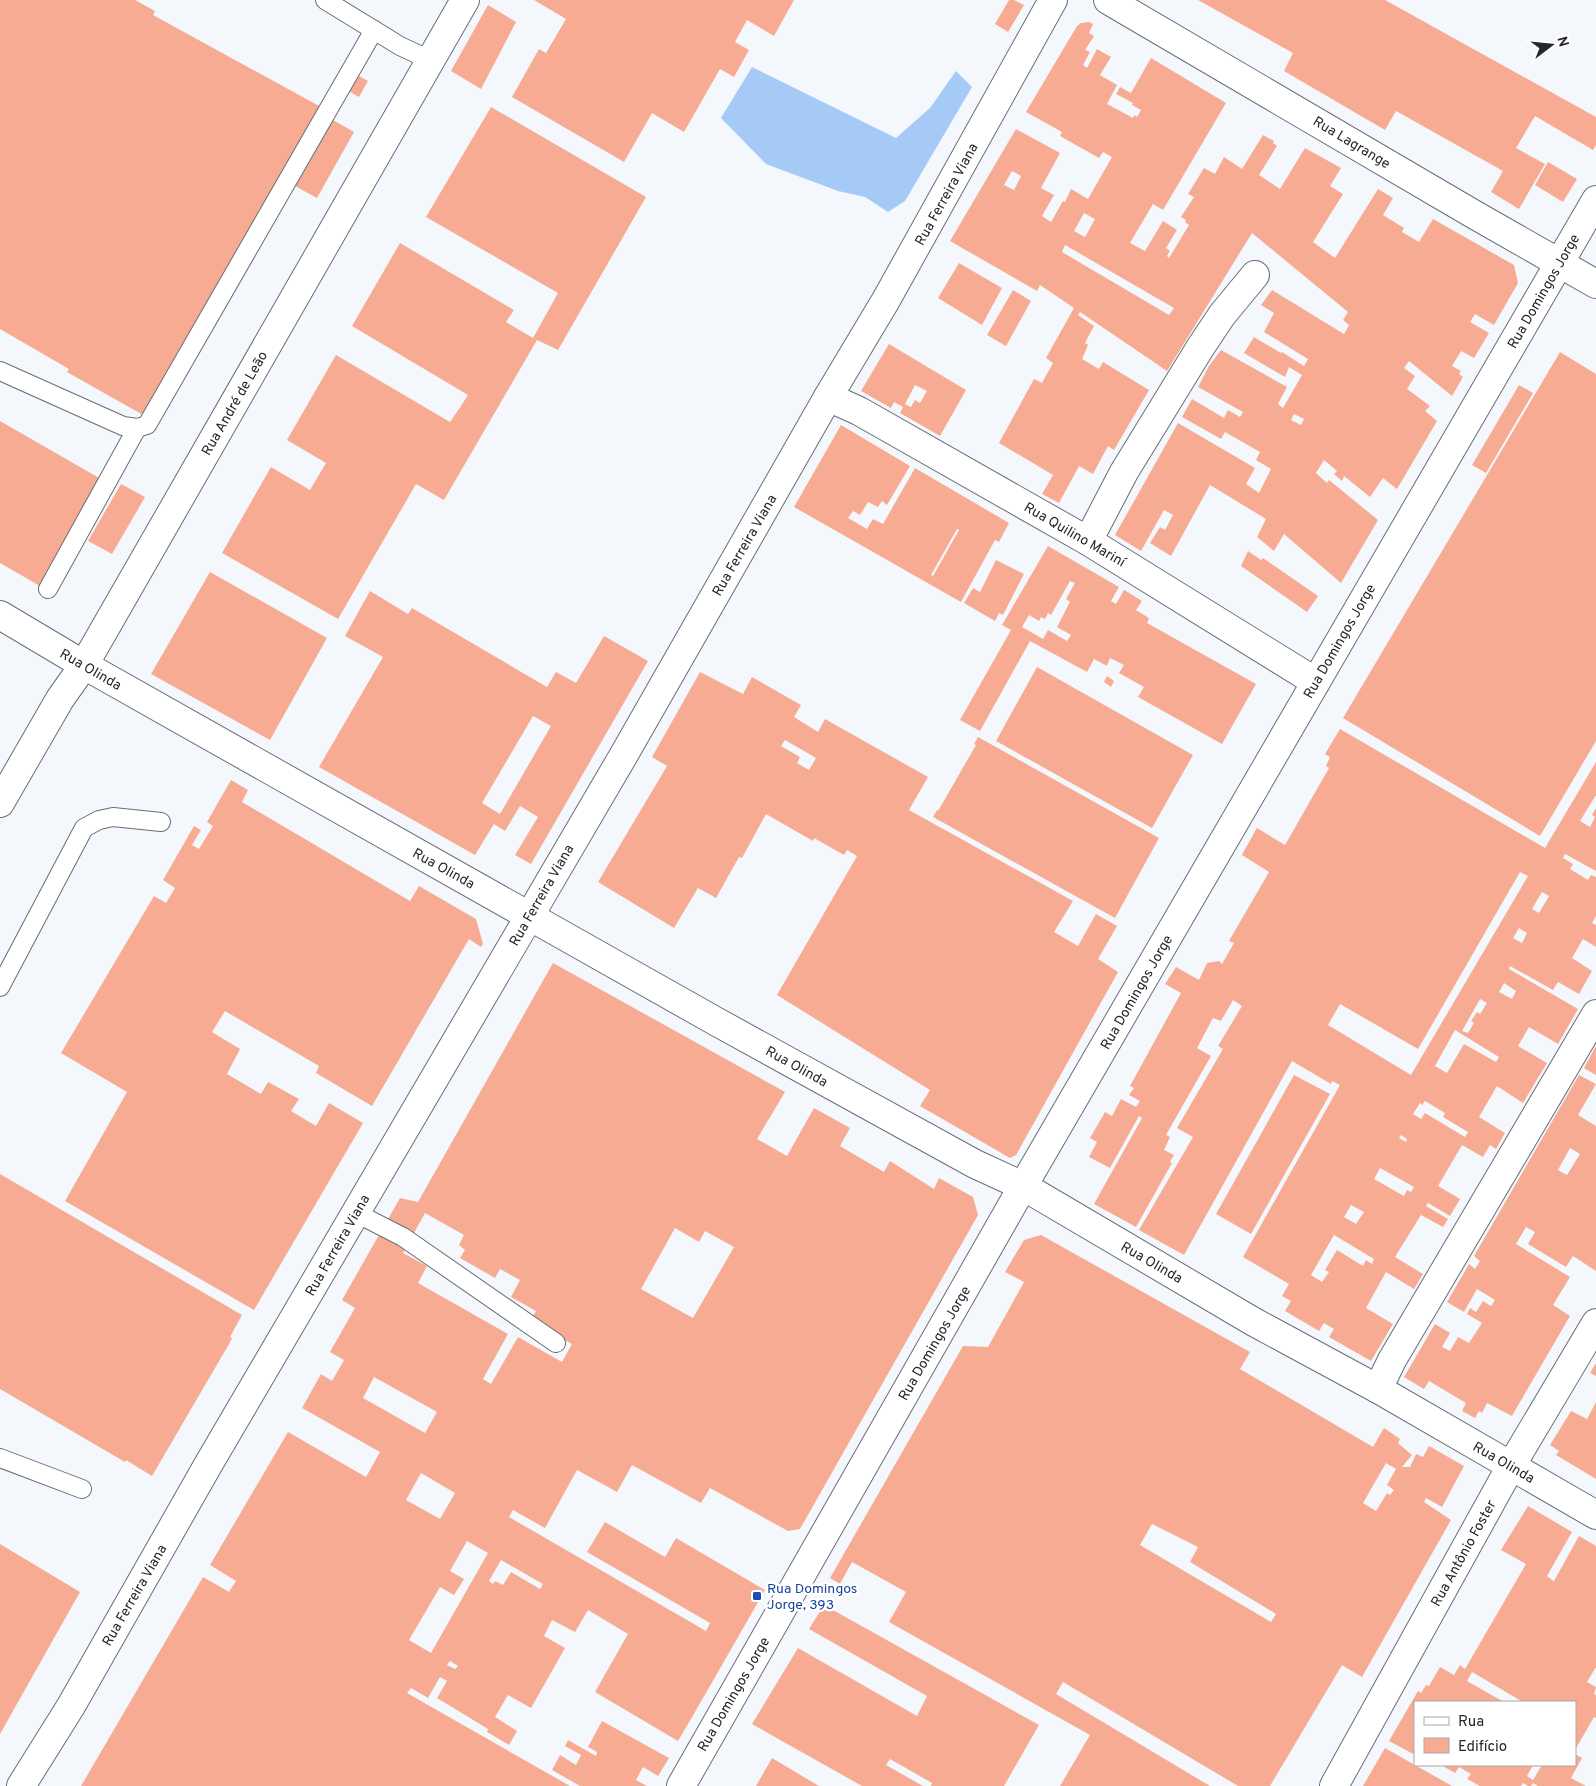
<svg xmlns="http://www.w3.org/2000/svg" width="1596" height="1786" font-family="Overpass,sans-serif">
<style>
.forest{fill:#a6caf6}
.building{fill:#f8ab93;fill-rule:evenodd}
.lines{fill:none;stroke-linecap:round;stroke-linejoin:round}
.service-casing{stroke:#686e76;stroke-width:20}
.minor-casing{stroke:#686e76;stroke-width:30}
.service{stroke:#fff;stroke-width:18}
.minor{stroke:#fff;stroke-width:28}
.transit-dot{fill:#1a4fb4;stroke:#fff;stroke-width:2}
.labels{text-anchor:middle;stroke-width:5;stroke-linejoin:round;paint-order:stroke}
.street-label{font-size:14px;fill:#25272b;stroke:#fff}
.transit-label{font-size:14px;fill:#164399;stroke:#fff;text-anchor:start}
</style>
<rect width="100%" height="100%" fill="#f4f8fd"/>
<!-- forest -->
<polygon class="forest" points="752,67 896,138 930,108 956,71 972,87 905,201 888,212 865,197 838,191 766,164 721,118"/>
<!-- building -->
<g class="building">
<polygon points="0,0 135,0 155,11 153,15 321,107 143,415 67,372 69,369 0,329"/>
<polygon points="534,0 794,0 774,36 747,20 735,42 749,50 734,77 720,69 684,132 652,113 624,162 512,97 539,49 546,53 566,19"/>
<polygon points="1009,0 1014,0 1024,5 1008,32 995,24"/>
<polygon points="1198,0 1385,0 1596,117 1596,145 1593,150 1535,116 1516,148 1545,164 1519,209 1491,192 1503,171 1396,111 1385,130 1284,71 1293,53"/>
<polygon points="488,5 516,22 481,89 451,71"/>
<path d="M1089,22l4,2 -4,9 5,3 -9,14 5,2 -7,13 4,3 10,-19 14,8 -11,18 17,10 -10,19 26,14 1,-3 3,2 4,-7 -9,-5 1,-2 -17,-9 4,-7 11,6 20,-35 75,45 -63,107 -10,-6 -23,39 15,8 18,-30 14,9 -11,18 4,3 -3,5 2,2 20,-33 -4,-3 1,-2 -5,-3 13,-20 -6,-3 16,-26 11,6 9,-17 18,12 21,-34 11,6 -1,2 4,3 -18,29 21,14 25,-41 36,20 -11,18 13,8 -30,48 22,16 43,-69 15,9 -10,17 21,13 -2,4 17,10 14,-23 81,46 4,18 -24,42 -19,-11 -5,8 19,11 -15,25 -13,-7 -9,15 9,5 -2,3 4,3 -11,19 -43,-35 -5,7 11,8 -8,13 23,17 -5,5 12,10 -40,68 -14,-11 -13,19 -26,-21 -2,5 -8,-7 3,-3 -13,-11 -8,13 11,10 2,-3 49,40 -37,63 -57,-49 -10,17 -17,-14 9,-18 -56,-34 -39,71 -21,-13 10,-16 5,3 8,-15 -9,-5 -23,41 -26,-16 63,-112 77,45 -9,16 13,9 12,-24 -15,-9 4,-8 -35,-20 -4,7 -39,-22 10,-18 32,19 4,-8 12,7 3,-5 -45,-25 11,-21 12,-16 66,37 -9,17 5,4 19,-33 -13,-8 -4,10 -41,-24 10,-16 27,16 1,-1 22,14 4,-7 -44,-27 10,-19 -13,-8 11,-15 72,44 5,-9 -6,-5 5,-8 -96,-79 -85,138 -87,-59 -2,3 16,11 -9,17 3,2 -6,14 17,10 4,-7 46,28 -35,60 -6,-4 -15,28 -14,-8 -20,37 -17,-9 11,-19 -54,-32 35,-64 8,4 11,-20 -7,-5 28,-50 -34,-23 -3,6 -87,-50 66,-112 44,24 -19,35 13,7 -12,21 9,6 12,-21 2,1 6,-13 17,10 24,-42 -9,-5 -4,6 -39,-22 2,-4 -36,-20 51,-86 4,-3zM1012,171l9,5 -7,14 -10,-5zM1084,213l11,6 -10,18 -11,-6zM1065,245l109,63 -5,7 -107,-63zM1294,414l10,5 -3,6 -10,-5z"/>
<polygon points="352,72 368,81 359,97 343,88"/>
<polygon points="491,107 646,197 558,350 537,340 444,500 416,484 338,619 222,553 271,467 310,490 326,463 287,440 336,355 450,422 461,406 468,395 352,326 400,243 514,310 506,322 533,338 558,293 426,217"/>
<polygon points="333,120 354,132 317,198 295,186"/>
<polygon points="1548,162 1577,179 1563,202 1535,185"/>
<polygon points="959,263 1002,288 982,325 938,298"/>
<polygon points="1013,290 1031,301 1006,346 987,335"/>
<path d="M889,344l77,46 -26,46 -40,-23 3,-6 -9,-5 -3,6 -30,-17zM915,385l12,6 -7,12 -5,-3 -4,7 -6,-3z"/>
<polygon points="1560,352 1596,374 1596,741 1540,836 1343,718"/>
<polygon points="1519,385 1533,393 1486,473 1472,465"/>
<polygon points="0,421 101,479 40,586 0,563"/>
<path d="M841,425l69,41 -23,39 -5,-4 -4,6 -10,-5 -8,13 -7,-4 -5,7 19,11 6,-10 10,5 32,-56 94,55 -10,19 -4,-2 -34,62 -167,-95zM957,529l2,1 -26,46 -2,-1z"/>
<polygon points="121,484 145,497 112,554 88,541"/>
<path d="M1048,546l71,41 -8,14 5,3 8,-14 2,1 16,10 -6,9 13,8 -2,5 109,61 -34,60 -84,-47 6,-10 -25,-14 5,-8 -14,-7 -3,8 -13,-7 -7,13 -57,-31 -50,90 -20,-11 51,-90 -9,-5zM1070,581l5,2 -9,16 4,3 -13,25 14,8 -4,6 -19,-11 -5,9 -21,-12 7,-12 10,6 2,-4 4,2 3,-6 3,2z"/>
<polygon points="1248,551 1261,560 1263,558 1318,596 1307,612 1241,566"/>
<polygon points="996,560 1024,574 1003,615 999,613 995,621 964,603 973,588 980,592"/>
<polygon points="210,572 327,638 270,740 151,674"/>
<path d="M370,591l38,23 4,-6 135,79 9,-15 20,11 28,-47 44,25 -117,203 -16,-9 23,-38 -18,-11 -15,25 -11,-7 -19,31 -156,-88 64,-110 -38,-21zM533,716l18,10 -51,88 -18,-11z"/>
<polygon points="1037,667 1193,755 1152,828 996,741"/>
<path d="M700,672l43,22 9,-17 49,28 -7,12 24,15 7,-13 103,58 -19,33 164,91 -19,31 24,14 18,-32 21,12 -19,33 20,13 -102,183 -6,3 -90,-52 10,-16 -153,-95 80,-139 -10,-6 -3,5 -30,-17 -1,3 -47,-27 -24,44 -3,-1 -23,41 -18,-10 -24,40 -76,-46 69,-116 -15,-9zM785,740l31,18 -7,12 -12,-7 3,-6 -19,-11z"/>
<polygon points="1107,676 1114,681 1111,687 1104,682"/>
<path d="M1340,729l205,119 51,-86v33l-16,26 10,6 5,-10 -3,-2 4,-7v63l-31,-17 -2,4 10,6 -3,5 18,11 3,-5 5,2v39l-4,7 4,2v22l-13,-8 -11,19 20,13 -13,23 -21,-12 -5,8 -43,-24 -1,3 69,40 -20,35 -29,-17 -11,19 29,17 -24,40 -26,-17 -18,31 26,16 -9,16 -6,-4 -7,12 -21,-12 -24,41 22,13 -10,17 -22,-13 -2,3 22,13 -5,8 -22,-12 -26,42 28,17 -9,15 -28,-17 -20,36 27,16 -22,37 -42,-24 5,-8 -10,-6 -5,8 -34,-20 6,-10 -9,-5 7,-12 -46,-27 97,-172 -8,-4 -1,3 -39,-23 -108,194 -45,-25 54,-93 -16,-9 46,-79 -5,-3 24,-40 -9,-6 -12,21 -8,-3 -16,30 14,8 -45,79 4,2 -6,13 10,5 -4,7 2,1 -36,64 -42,-23 48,-86 -3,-2 -29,52 -21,-11 8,-15 -7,-4 15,-26 7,4 9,-17 15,8 4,-6 -11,-6 5,-7 -4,-2 51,-93 -16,-9 11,-17 23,13 8,-17 12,-2 3,3 12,-21 -5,-2 40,-69 -27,-17 2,-4 13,-23 28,17 44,-77 -3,-2 4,-9 -5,-3zM1520,872l8,4 -117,199 -83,-50 12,-21 78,45zM1542,892l7,4 -10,17 -7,-4zM1519,928l8,5 -5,10 -9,-5zM1504,983l12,8 -4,8 -13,-7zM1480,999l7,4 -7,11 -3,-2 -6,9 3,2 -6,10 -6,-2zM1455,1030l44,27 -3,5 -32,-18 -17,29 -12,-7zM1425,1101l20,12 -2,4 25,15 -3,5 -40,-24 -4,6 -8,-5 7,-11 2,2zM1401,1135l6,4 -1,3 -7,-4zM1380,1168l34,19 -3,5 -4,-2 -3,6 -30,-17zM1351,1205l13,7 -8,12 -12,-7zM1334,1235l40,24 -2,5 -6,-4 -3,6 -26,-16 -12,20 4,2 -7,10 -11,-7z"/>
<polygon points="978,737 1159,838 1115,918 933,817 937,810 938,811 976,745 974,744"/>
<polygon points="231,780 248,790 242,802 410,901 419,886 476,919 483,944 481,947 469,939 372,1106 316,1073 319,1066 225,1011 212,1032 240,1049 227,1074 261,1094 268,1082 299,1099 291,1111 316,1126 329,1103 363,1123 254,1310 65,1201 127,1092 61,1053 154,896 166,903 175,888 163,880 194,826 201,830 192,845 199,849 213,826 207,822"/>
<path d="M553,963l232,129 -28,47 30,17 27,-48 36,20 -10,18 44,26 6,-11 44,28 5,-11 34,19 5,18 -178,314 -12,2 -78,-43 -9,15 -69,-38 -15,27 -40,-22 -32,58 -32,-18 -4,7 197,114 4,-8 -123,-71 18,-30 60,35 11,-19 89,52 -70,122 -17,29 -83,-49 33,-58 -40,-24 -13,22 -23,-12 -8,16 21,12 -34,60 -23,-13 -13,22 22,14 -8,14 -22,-13 1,-3 -51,-31 10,-17 -7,-4 -12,21 -17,-10 -4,5 163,93h-489l122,-209 26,15 7,-11 -26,-16 78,-133 78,45 14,-25 -78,-44 19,-34 11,7 12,-21 -14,-8 25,-44 -13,-8 58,-102 18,4zM425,1213l39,22 -5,10 6,5 -5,8 35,20 5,-9 20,11 -9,17 25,14 -6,10 42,23 -10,18 -44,-25 -27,47 -8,-5 25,-45 -90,-51 9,-17 -24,-13zM675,1228l24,14 6,-11 29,16 -41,71 -52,-29zM374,1377l63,35 -12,21 -62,-35zM421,1473l34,20 -15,26 -34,-19zM467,1541l21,12 -57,100 -22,-13 31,-53 14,8 10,-16 -14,-8zM501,1560l42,24 -3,5 -29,-17 -8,13 -8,-4 -2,3 -4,-3zM450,1661l8,5 -3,3 -8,-4z"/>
<polygon points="1596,1046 1596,1075 1584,1068"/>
<polygon points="1294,1075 1330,1094 1251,1234 1216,1214"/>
<path d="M1579,1075l17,9 -18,31 18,11v145l-23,-15 -7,11 -38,-23 7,-12 -9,-5 -10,17 54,33 -17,28 17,11 -58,100 -25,-13 -5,10 -3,-2 -4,7 -13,-7 4,-8 -37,-22 -5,8 -20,-12 31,-53 15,9 -8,14 8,4 8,-14 11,6 13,-20 -15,-9 3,-6 6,4 7,-11 8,5 4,-6 -18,-11 -13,23 -17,-10 22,-38 6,5 5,-8 -6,-5zM1570,1148l10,6 -13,21 -9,-5z"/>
<polygon points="0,1174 242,1315 230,1337 232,1338 229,1344 152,1476 126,1460 125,1462 0,1389"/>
<path d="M1041,1235l209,117 -10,17 133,78 11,-19 16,11 -2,4 14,12 -10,12h8l6,-13 7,3 6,-11 35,20 -22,41 -16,-9 -2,4 27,18 -89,157 -20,-12 -72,121h-32l-175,-104 -7,12 154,92h-150l30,-51 -201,-113 17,-30 -54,-30 -12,22 -10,-6 133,-232 25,1 36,-65 -19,-10 19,-32zM1386,1463l10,6 -9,16 7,5 -4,5 -3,-2 -11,18 -13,-8zM1152,1524l46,23 -8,15 86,52 -5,8 -131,-77z"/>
<polygon points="1596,1363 1596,1376 1590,1373"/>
<polygon points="1596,1402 1596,1479 1556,1455 1559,1451 1550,1445 1571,1411 1587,1419"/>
<polygon points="1528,1506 1572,1532 1547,1576 1552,1580 1554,1581 1579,1536 1596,1546 1596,1667 1587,1682 1596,1687 1594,1694 1596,1695 1596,1718 1594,1717 1575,1750 1575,1702 1523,1702 1472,1672 1467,1681 1504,1702 1415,1702 1415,1755 1389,1741 1418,1691 1421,1693 1426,1685 1429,1686 1440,1667 1454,1675 1460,1665 1465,1669 1526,1564 1501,1550"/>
<polygon points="0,1544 80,1592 0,1734"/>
<polygon points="824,1605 1039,1725 1004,1786 931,1786 932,1783 890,1759 886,1765 923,1786 862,1786 752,1724 798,1648 917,1716 927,1696 809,1629"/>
<polygon points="602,1721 669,1758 658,1776 643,1767 636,1780 647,1786 580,1786 552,1770 560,1755 576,1765 581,1755 565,1746 568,1740 596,1756 597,1752 588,1747"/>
<polygon points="1385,1748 1452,1786 1363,1786"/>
<polygon points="1575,1754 1582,1758 1571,1778 1586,1786 1538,1786 1533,1783 1531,1786 1528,1786 1523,1783 1521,1786 1480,1786 1467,1779 1471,1774 1459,1767 1455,1773 1441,1765 1533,1765 1527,1776 1533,1780 1542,1765 1575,1765"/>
<polygon points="772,1758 819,1786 756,1786"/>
</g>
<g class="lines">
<defs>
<g id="service">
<polyline points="325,0 400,46 430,60"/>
<polyline points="0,371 123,426 137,428 147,425 374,30"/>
<polyline points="48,589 137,428"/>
<polyline points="0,987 84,828 99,820 113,817 161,822"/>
<polyline points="356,1213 403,1237 556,1343"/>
<polyline points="0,1458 82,1489"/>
</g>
<g id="minor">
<polyline points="1108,0 1475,215 1596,284"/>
<polyline points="828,397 859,411 1088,541 1316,682"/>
<polyline points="1088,541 1124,472 1200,348 1222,315 1255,275"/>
<polyline points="0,615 84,665 717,1022 975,1164 1023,1186 1254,1322 1378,1389 1596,1515"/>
<polyline points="0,803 60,699 84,665 465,0"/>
<polyline points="1378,1389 1392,1360 1596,1014"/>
<polyline points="21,1786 71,1706 208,1465 622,758 828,397 886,300 1053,0"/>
<polyline points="681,1786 1023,1186 1596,200"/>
<polyline points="1334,1786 1511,1466 1596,1323"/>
</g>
</defs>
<!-- service casing -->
<use href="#service" class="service-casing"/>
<!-- minor casing -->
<use href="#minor" class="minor-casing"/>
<!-- service -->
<use href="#service" class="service"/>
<!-- minor -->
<use href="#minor" class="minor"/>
</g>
<!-- markers -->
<rect class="transit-dot" x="752" y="1591" width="10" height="10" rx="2.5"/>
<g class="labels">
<!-- street labels -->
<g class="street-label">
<text transform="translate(1352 142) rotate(31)" y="5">Rua Lagrange</text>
<text transform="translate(946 194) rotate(-61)" y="5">Rua Ferreira Viana</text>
<text transform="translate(1543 291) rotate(-60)" y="5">Rua Domingos Jorge</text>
<text transform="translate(234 403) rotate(-60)" y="5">Rua André de Leão</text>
<text transform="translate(1075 534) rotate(30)" y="5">Rua Quilino Mariní</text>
<text transform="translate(744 545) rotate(-60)" y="5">Rua Ferreira Viana</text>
<text transform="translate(1339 641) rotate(-60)" y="5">Rua Domingos Jorge</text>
<text transform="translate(91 669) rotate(30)" y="5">Rua Olinda</text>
<text transform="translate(444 868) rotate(29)" y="5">Rua Olinda</text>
<text transform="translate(541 895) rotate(-60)" y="5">Rua Ferreira Viana</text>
<text transform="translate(1136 992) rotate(-60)" y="5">Rua Domingos Jorge</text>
<text transform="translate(797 1066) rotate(29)" y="5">Rua Olinda</text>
<text transform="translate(337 1245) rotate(-60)" y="5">Rua Ferreira Viana</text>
<text transform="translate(1152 1262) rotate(30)" y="5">Rua Olinda</text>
<text transform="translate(934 1343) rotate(-60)" y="5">Rua Domingos Jorge</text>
<text transform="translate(1504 1462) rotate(30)" y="5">Rua Olinda</text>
<text transform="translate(1463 1553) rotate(-61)" y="5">Rua Antônio Foster</text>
<text transform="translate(134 1595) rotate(-60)" y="5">Rua Ferreira Viana</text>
<text transform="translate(733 1694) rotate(-60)" y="5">Rua Domingos Jorge</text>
</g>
<!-- transit labels -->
<g class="transit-label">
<text x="767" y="1593">Rua Domingos<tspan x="767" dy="16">Jorge, 393</tspan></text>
</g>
</g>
<!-- legend -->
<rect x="1414" y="1701" width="162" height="65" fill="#ffffff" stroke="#a8a9aa"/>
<rect x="1424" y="1717" width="25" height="8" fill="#ffffff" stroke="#a8a9aa"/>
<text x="1458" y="1726" font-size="15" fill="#25272b">Rua</text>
<rect x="1424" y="1738" width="25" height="15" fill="#f8ab93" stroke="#a8a9aa"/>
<text x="1458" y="1751" font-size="15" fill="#25272b">Edifício</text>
<!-- north arrow -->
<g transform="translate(1551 45) rotate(74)" stroke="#ffffff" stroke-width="4" paint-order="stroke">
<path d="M0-4L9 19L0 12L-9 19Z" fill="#25272b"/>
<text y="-8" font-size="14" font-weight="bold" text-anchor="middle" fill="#25272b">N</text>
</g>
</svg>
